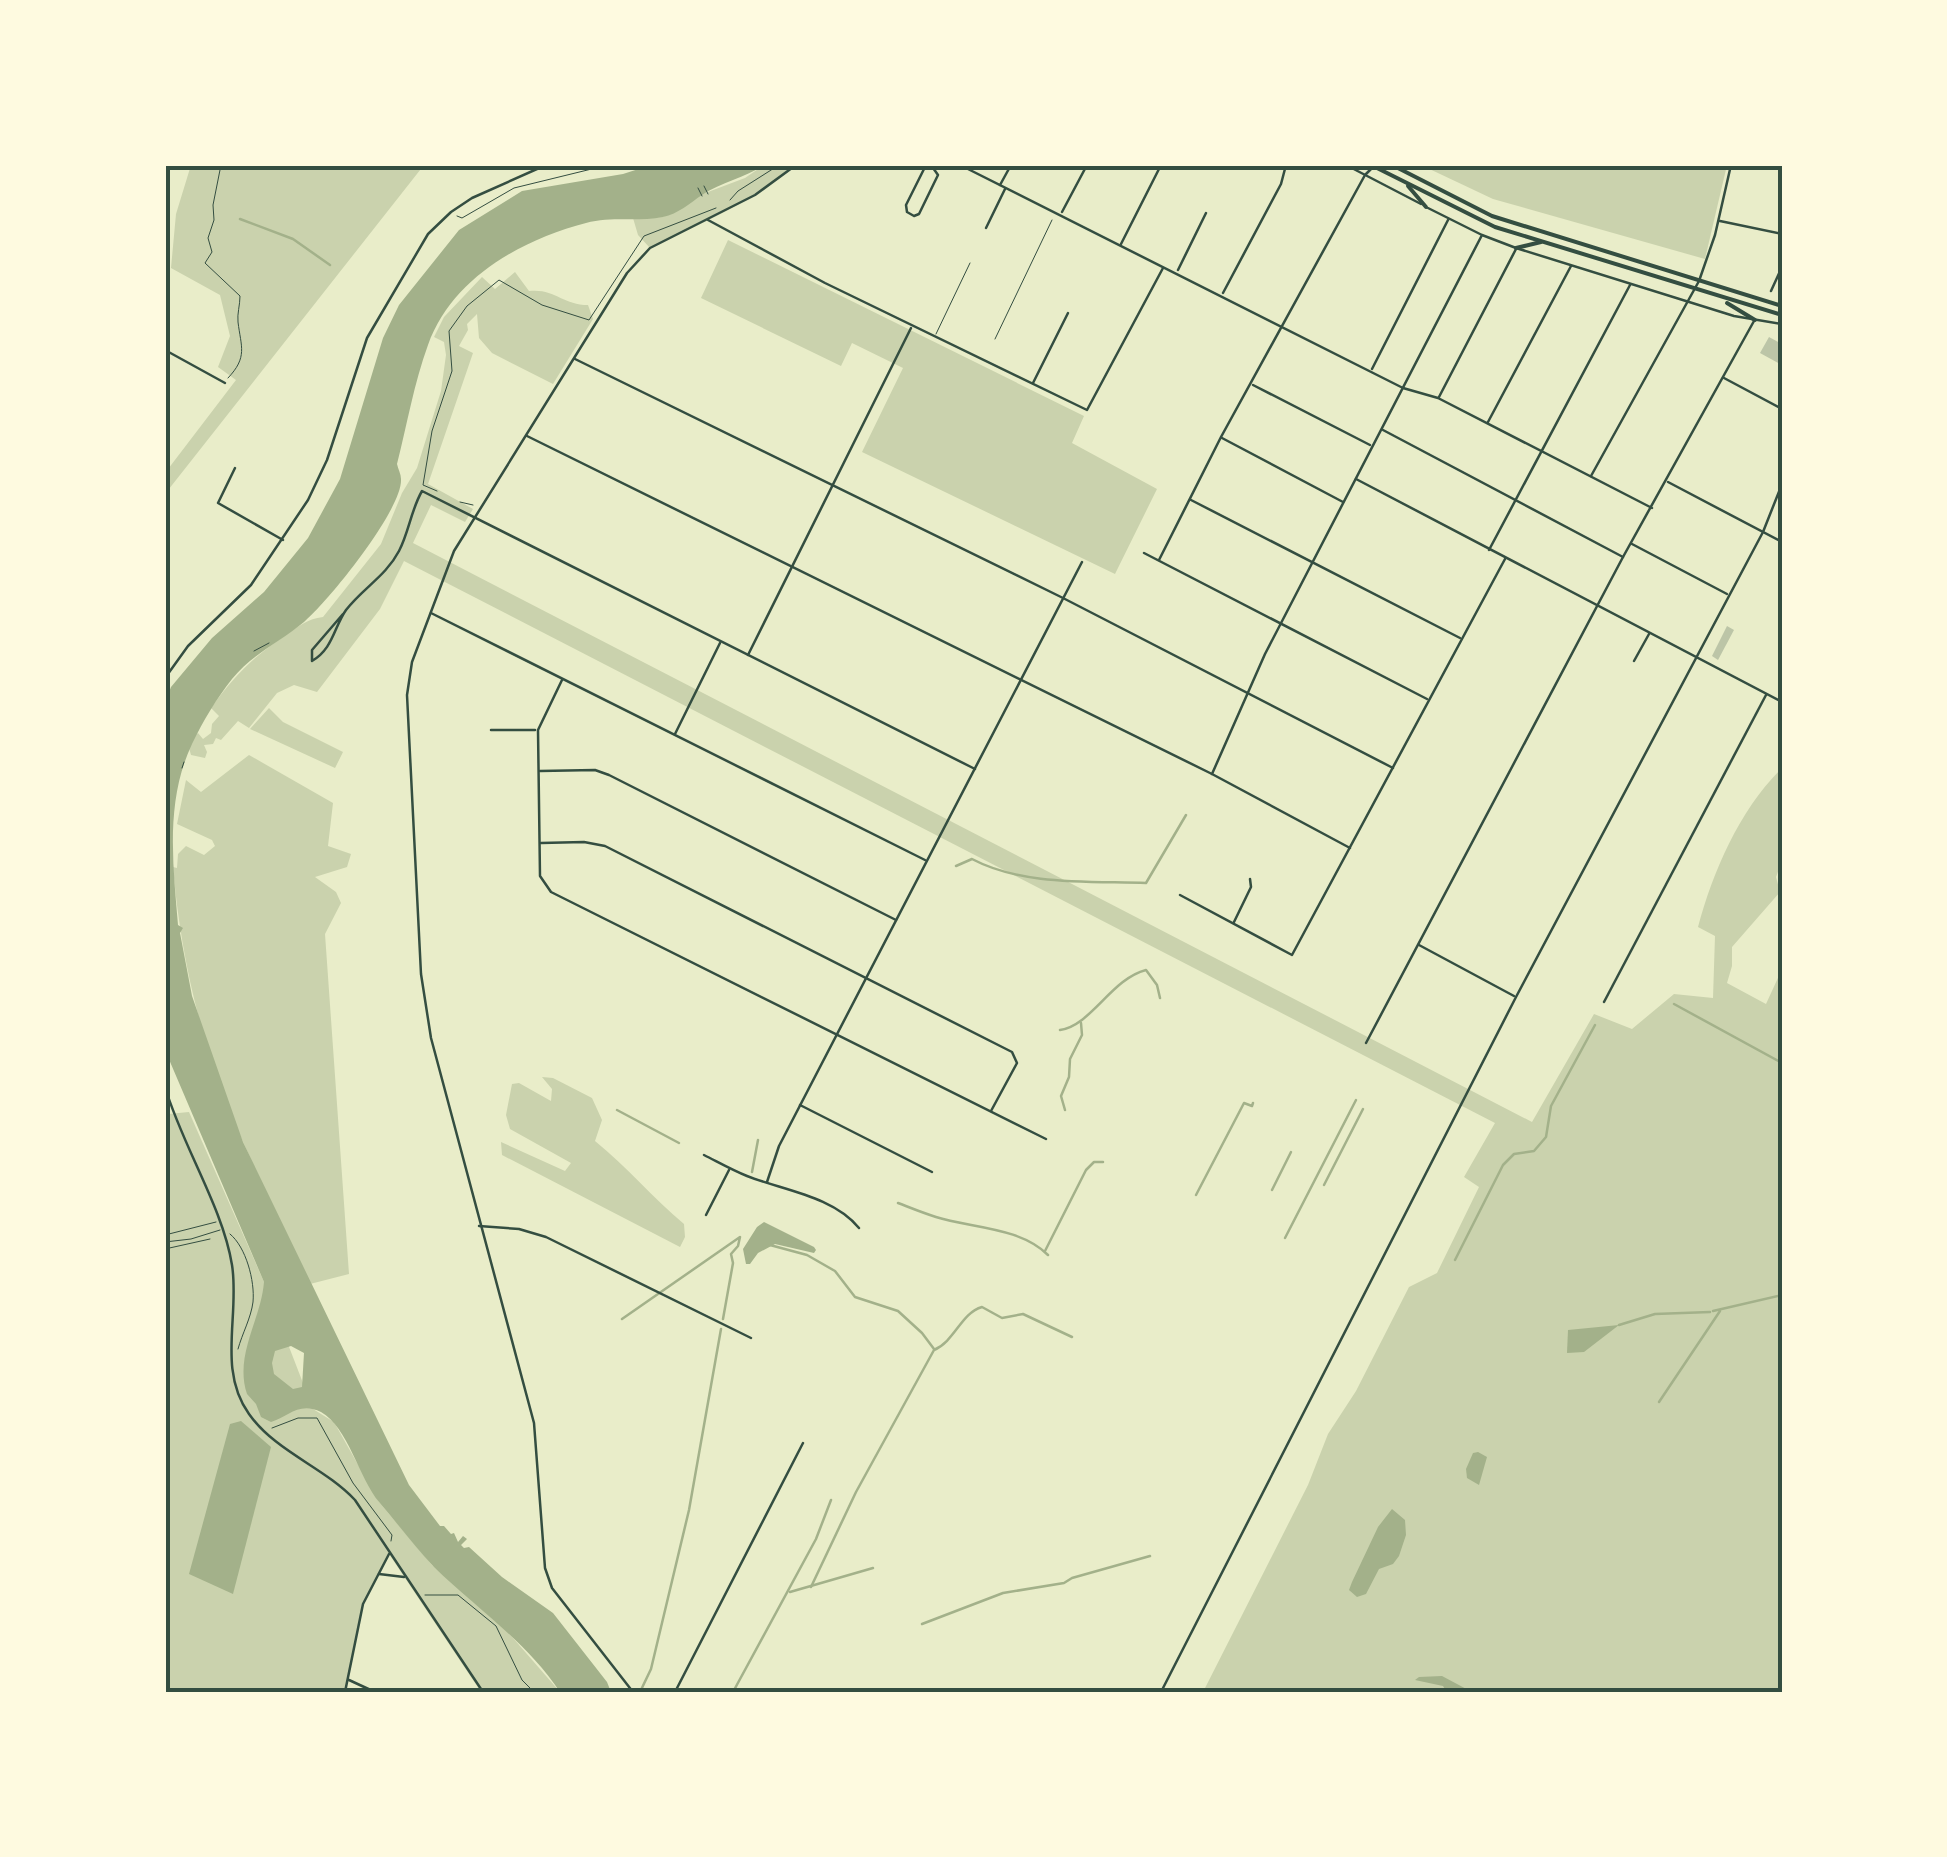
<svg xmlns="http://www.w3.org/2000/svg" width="1947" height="1857" font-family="Signika,sans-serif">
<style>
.green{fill:#cad2ad}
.water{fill:#a3b18a;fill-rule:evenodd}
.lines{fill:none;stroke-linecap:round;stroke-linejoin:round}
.stream{stroke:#a3b18a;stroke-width:2.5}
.building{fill:#bcc5a7}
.path{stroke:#344e41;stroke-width:1}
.service{stroke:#344e41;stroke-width:1}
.minor{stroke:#344e41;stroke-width:2.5}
.tertiary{stroke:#344e41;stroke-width:2.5}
.primary{stroke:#344e41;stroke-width:4}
.neatline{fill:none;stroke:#344e41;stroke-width:4}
</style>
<rect width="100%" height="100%" fill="#e9edc9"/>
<!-- green -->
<g class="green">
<polygon points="191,165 424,165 165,494 165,473 236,380 218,367 230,336 220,295 171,268 176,214"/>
<path d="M764,165h32c-42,36 -96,59 -146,83l-12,-13 -5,-17 30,-1 37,-22 45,-17z"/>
<polygon points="1421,165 1727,165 1705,259 1493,199"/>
<polygon points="728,240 1084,416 1072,443 1157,489 1115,574 862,452 903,368 852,343 841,366 701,298"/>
<path d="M515,272l14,19c25,-3 34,14 59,14l5,14 -40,65 -61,-31 -13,-15 -2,-24 -10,10 1,6 -9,16 14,7 -45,131 45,25 -8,13 -34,-17 -18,38 1119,579 62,-108 38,15 42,-35 39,4 2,-62 -17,-9c15,-56 42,-118 84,-159v93l-6,16 4,15 -48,55v19l-5,17 39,21 16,-35v723h-579l105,-207 20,-51 28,-43 53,-104 28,-14 42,-86 -15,-10 31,-54 -1091,-562 -24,48 -63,83 -23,-7 -17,8 -28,35 -11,-7 -17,19 -5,-2 -3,6 -9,1 3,7 -2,6 -14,-3 -4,-14 11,-8 5,6 8,-6 1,-9 7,-8 -8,-8c24,-33 42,-51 76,-74 14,-9 20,-15 36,-17l58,-73 21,-51 15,-25 24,-77 5,-36 -2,-13 -10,-5 10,-20 38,-40 13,12z"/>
<polygon points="269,708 283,722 343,752 335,768 250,729"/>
<path d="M249,755l84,48 -5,43 23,8 -4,13 -32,10 21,15 5,11 -16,31 24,340 -39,10c-21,-47 -45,-93 -66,-140 -40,-87 -63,-182 -71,-277l4,1 1,-14 8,-8 18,9 11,-9 -3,-6 -35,-16 9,-44 15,12z"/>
<path d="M542,1077l11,1 39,20 10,22 -7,21c32,26 58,57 89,83l1,13 -5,10 -178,-92 -1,-13 64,29 6,-8 -61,-34 -4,-14 6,-31 7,-1 32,18 1,-12z"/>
<polygon points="165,1107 168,1114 189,1112 264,1282 313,1409 334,1422 379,1502 432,1565 499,1622 560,1692 481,1692 389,1554 363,1604 345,1692 165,1692"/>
</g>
<!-- water -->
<g class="water">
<path d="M651,165h113c-19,13 -43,17 -62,30 -12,8 -24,19 -39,22 -25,5 -52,-1 -77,6 -65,17 -134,55 -158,122 -14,38 -21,80 -31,119 1,5 4,10 4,15 2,30 -73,123 -97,143 -24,20 -52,32 -72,57 -15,19 -29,42 -40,65 -27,57 -19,120 -14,181l5,3 -3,5 12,63 51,146 166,343 31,41h4l7,8 3,-1 4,9 5,-6 4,3 -6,6 3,3 5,-1 33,30 51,36 54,69 4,10h-51c-34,-51 -83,-83 -126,-125 -19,-20 -37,-44 -55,-65 -20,-24 -31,-75 -58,-90 -22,-11 -33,5 -50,10l-10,-5 -5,-13 -9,-10c-13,-39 14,-74 17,-112l-99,-232v-348l6,-15 41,-49 52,-46 44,-54 32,-59 43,-141 16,-33 60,-75 63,-39 101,-17zM291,1346l13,7 -2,34 -9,2 -19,-15 -2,-11 3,-12z"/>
<polygon points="764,1222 814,1247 816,1250 814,1253 775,1244 758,1253 750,1264 746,1264 743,1249 757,1227"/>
<polygon points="1619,1325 1584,1352 1567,1353 1568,1330"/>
<polygon points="241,1421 271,1447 233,1594 189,1574 230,1424"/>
<polygon points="1478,1452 1487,1457 1479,1485 1467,1478 1466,1469 1473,1453"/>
<polygon points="1392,1509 1405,1520 1406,1535 1399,1556 1393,1564 1379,1569 1366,1594 1357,1597 1349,1590 1352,1582 1378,1527"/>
<polygon points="1442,1676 1472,1692 1446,1691 1443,1686 1415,1680 1419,1677"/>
</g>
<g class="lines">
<!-- stream -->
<g class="stream">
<polyline points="240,219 293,239 330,265"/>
<path d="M956,866l16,-7c51,27 118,22 174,24l40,-68"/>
<polyline points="1674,1004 1782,1063"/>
<path d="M1060,1030c32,-5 51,-51 86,-60l11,15 3,13"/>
<polyline points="617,1110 679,1143"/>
<polyline points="1065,1110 1061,1096 1069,1077 1070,1059 1082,1035 1081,1023"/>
<polyline points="752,1172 758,1140"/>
<polyline points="1324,1185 1363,1109"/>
<polyline points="1272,1190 1291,1152"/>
<polyline points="1196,1195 1244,1103 1252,1106 1253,1103"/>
<path d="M898,1203c13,5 25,10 38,14 35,11 84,10 112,38"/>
<polyline points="1285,1238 1356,1100"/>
<polyline points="770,1245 807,1255 835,1271 855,1297 898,1311 922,1333 934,1349"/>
<polyline points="1045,1251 1086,1170 1094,1162 1103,1162"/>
<polyline points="1455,1260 1503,1165 1514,1154 1534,1151 1546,1137 1551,1106 1595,1025"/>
<polyline points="1713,1311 1782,1295"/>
<polyline points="622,1319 740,1237 738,1246 731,1254 733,1263 723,1319"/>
<polyline points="1619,1325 1655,1314 1710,1312"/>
<polyline points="1659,1402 1720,1311"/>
<path d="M811,1587l45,-95 78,-142c21,-9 27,-37 48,-43l20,11 21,-4 49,23"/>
<polyline points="790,1592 873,1568"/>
<polyline points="922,1624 1003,1593 1064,1583 1072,1578 1150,1556"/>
<polyline points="640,1692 651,1669 689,1510 721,1329"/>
<polyline points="733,1692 816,1539 831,1500"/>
</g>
</g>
<!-- building -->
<g class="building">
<polygon points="1769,337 1782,344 1782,365 1760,353"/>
<polygon points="1727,626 1734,630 1718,660 1712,656"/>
</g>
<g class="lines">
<!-- path -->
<g class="path">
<path d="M221,165l-8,40 1,15 -6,18 4,14 -7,11 35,33c0,9 -3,18 -2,26 3,25 10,35 -10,56"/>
<polyline points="704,186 708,194"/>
<polyline points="698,188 702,196"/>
<polyline points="730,200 738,191 779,165"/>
<polyline points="457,216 462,218 514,188 608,165"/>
<polyline points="995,339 1052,220"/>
<polyline points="437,491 423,485 432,431 452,371 449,331 467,306 499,280 542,305 589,320 644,236 716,208"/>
<polyline points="460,502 473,505"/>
<polyline points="254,651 269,643"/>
<polyline points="182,768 184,762"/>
<path d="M230,1234c16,13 25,47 23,68 -2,16 -11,32 -15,47"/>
<polyline points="165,1249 210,1239"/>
<polyline points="272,1428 298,1418 317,1418 353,1483 392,1535 391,1541"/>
<polyline points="425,1595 458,1595 496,1626 522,1680 534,1692"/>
</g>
<!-- service -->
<g class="service">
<polyline points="936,334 970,263"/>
<polyline points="165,1235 216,1222"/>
<polyline points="165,1242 191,1239 220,1230"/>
</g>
<!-- minor -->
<g class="minor">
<polyline points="926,165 906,205 907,212 914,216 919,214 938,175 931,165"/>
<polyline points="960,165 1403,388 1438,398 1652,508"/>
<polyline points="1346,165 1421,204"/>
<polyline points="1000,185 1011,165"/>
<polyline points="1428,208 1482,235 1516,248 1734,316 1782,324"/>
<polyline points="1062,212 1087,165"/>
<polyline points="708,220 825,283 1087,410 1163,268"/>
<polyline points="1720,221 1782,234"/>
<polyline points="986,228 1005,189"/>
<polyline points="1121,244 1161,165"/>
<polyline points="1178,270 1206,213"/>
<polyline points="1771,291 1782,267"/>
<polyline points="1223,293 1281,184 1286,165"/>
<polyline points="165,350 225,383"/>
<polyline points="575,359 1063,598 1393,768"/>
<polyline points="1372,369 1448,220"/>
<polyline points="1724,378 1782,409"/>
<polyline points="1033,383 1068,313"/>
<polyline points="1253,385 1370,445"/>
<polyline points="1439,397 1516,249"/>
<polyline points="1488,422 1571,266"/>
<polyline points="1383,430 1623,557"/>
<polyline points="527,436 1212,774 1350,848"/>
<polyline points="1222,438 1343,502"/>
<polyline points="235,468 218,503 283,540"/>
<polyline points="1591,476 1699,281 1715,235 1731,165"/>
<polyline points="1356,479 1782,702"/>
<polyline points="1668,482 1782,542"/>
<polyline points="1191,500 1460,638"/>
<polyline points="1632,544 1727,594"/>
<polyline points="1489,550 1630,285"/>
<polyline points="1144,553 1427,699"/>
<polyline points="1159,560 1221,437 1365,175 1373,167"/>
<polyline points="431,613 925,860"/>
<path d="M343,614l-31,36v11c21,-12 22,-34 34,-51 17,-22 40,-34 53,-59 10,-19 12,-41 23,-60l553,278"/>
<polyline points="748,655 911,328"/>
<polyline points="1634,661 1649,634"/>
<polyline points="562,680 538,730 540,876 551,892 1046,1139"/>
<polyline points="491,730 535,730"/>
<polyline points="675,734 720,643"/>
<polyline points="540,771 595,770 609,775 896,920"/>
<polyline points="1212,774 1265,654 1482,235"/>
<polyline points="541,843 584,842 605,846 1012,1052 1017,1063 991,1111"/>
<polyline points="1180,895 1292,955 1505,559"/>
<polyline points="1234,922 1251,887 1250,879"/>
<polyline points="1419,945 1514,996"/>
<polyline points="1604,1002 1766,695"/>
<polyline points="1366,1043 1623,557 1754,321"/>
<polyline points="800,1105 932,1172"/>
<path d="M704,1155c14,7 28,15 43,21 35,14 86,20 112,52"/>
<polyline points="767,1182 779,1146 1082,562"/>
<polyline points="706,1215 729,1170"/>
<polyline points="479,1226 519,1229 546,1237 751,1338"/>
<polyline points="379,1574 404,1577"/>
<polyline points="349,1680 375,1692"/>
<polyline points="345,1692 363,1604 389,1554"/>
<polyline points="675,1692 803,1443"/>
</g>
<!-- tertiary -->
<g class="tertiary">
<polyline points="165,678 188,646 251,585 308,500 327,460 367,338 428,234 451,212 472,198 546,165"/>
<path d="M165,1087c17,58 58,121 67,178 8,50 -15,104 17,149 27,38 75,53 106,86l128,192"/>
<polyline points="633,1692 552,1588 545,1568 534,1423 431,1038 421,974 407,695 412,662 454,551 627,273 650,248 755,195 796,165"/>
<polyline points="1161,1692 1516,997 1763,532 1782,484"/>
</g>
<!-- primary -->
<g class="primary">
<polyline points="1371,165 1495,227 1782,315"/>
<polyline points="1392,165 1492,216 1782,306"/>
<polyline points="1408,186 1426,207"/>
<polyline points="1516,248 1541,242"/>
<polyline points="1727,303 1755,320"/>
</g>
</g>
<!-- border -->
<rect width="1947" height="1857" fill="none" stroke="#fefae0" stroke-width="335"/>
<rect x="168" y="168" width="1612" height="1522" class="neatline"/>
</svg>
